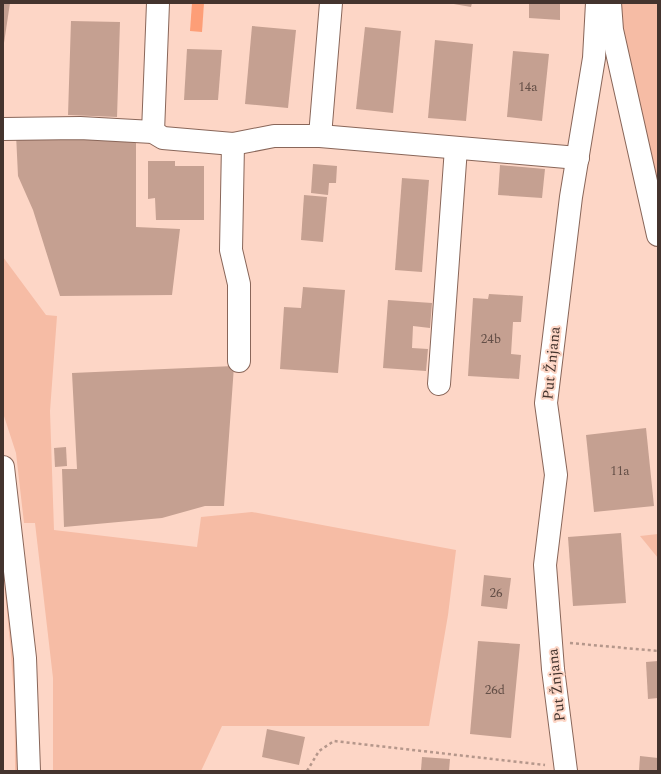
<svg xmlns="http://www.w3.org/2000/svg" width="661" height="774" font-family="Spectral,serif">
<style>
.green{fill:#f6bca5}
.water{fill:#fd9e77}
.building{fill:#c5a091}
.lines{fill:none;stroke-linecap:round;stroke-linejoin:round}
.minor-casing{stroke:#896659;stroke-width:24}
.path{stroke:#b5978b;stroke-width:2.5;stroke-dasharray:3 3;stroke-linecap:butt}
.minor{stroke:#fff;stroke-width:22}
.labels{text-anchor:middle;stroke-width:4;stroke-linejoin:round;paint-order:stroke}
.number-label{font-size:13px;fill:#644f47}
.street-label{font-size:15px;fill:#44342e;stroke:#fdd6c6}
</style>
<rect width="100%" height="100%" fill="#fdd6c6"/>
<!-- green -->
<g class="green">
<polygon points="621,3 658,3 658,202 656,201 649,142 634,131 623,61"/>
<polygon points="3,257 46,315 57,316 50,411 54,530 197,547 201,517 252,512 456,550 448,615 429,726 222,726 201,771 53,771 53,678 35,523 24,523 16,453 3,413"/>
<polygon points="658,534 658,558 640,536"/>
<path d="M3,550l10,81 6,140h-4c0,-34 0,-68 -3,-102 -2,-40 -9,-79 -9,-119z"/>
</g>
<!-- water -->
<polygon class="water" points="192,3 204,3 202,32 190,31"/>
<!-- building -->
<g class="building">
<polygon points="3,3 10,3 4,43 3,43"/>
<polygon points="448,3 472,3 471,7"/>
<polygon points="529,3 560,3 560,20 529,18"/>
<polygon points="71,21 120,22 117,117 68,115"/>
<polygon points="252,26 296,30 288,108 245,104"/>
<polygon points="365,27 401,31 393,113 356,109"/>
<polygon points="435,40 473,44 466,121 428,118"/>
<polygon points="187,49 222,50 218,100 184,100"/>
<polygon points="513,51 549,54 542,121 507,117"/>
<polygon points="16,134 136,141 136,227 180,229 172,295 60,296 33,210 18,176"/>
<polygon points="148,161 175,161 175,166 204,166 204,220 156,220 155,198 148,199"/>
<polygon points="313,164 337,166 336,183 329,183 328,195 311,193"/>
<polygon points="500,165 545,169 542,198 498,195"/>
<polygon points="402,178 429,180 422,272 395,270"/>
<polygon points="304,195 327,197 323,242 301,240"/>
<polygon points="303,287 345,290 338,373 280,369 284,307 301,308"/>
<polygon points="489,294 523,296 521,322 513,322 511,354 521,355 519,379 468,376 473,298 488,299"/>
<polygon points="388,300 432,303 430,328 413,326 412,348 428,349 426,371 383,368"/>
<polygon points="234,366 224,506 205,506 162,518 64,527 62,469 77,469 72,373"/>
<polygon points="646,428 654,506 594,512 586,435"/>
<polygon points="66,447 67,466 55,467 54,448"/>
<polygon points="621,533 626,603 573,606 568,537"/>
<polygon points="484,575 511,578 507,609 481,606"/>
<polygon points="478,641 520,644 511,738 470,734"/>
<polygon points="658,661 658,698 648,699 646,662"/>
<polygon points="267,729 305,737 299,765 262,757"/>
<polygon points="640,756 658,758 658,771 639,771"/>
<polygon points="422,757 450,759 449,771 421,770"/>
</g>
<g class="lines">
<defs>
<g id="minor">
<polyline points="610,3 612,30 658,235"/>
<polyline points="3,129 80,128 153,132 163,138 233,144 274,136 320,136 578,158"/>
<polyline points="153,132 158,3"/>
<polyline points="320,136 331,3"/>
<polyline points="233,144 231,250 239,284 239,361"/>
<polyline points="439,384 456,148"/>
<polyline points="3,467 25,658 29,771"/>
<polyline points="566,771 553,669 545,565 556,475 546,403 571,197 594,58 597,3"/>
</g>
</defs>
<!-- minor casing -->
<use href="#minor" class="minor-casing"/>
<!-- path -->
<g class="path">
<polyline points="570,643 658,651"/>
<polyline points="307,771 319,751 334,741 545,765"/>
</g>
<!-- minor -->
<use href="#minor" class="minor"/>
</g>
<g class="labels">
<!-- number labels -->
<g class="number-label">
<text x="528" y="91">14a</text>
<text x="491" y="343">24b</text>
<text x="620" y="475">11a</text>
<text x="496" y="597">26</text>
<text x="495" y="694">26d</text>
</g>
<!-- street labels -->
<g class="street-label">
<text transform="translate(551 363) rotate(-84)" y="5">Put Žnjana</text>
<text transform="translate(556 685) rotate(-96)" y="5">Put Žnjana</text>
</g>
</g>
<!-- border -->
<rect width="661" height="774" fill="none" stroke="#44342e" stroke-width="8"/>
</svg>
